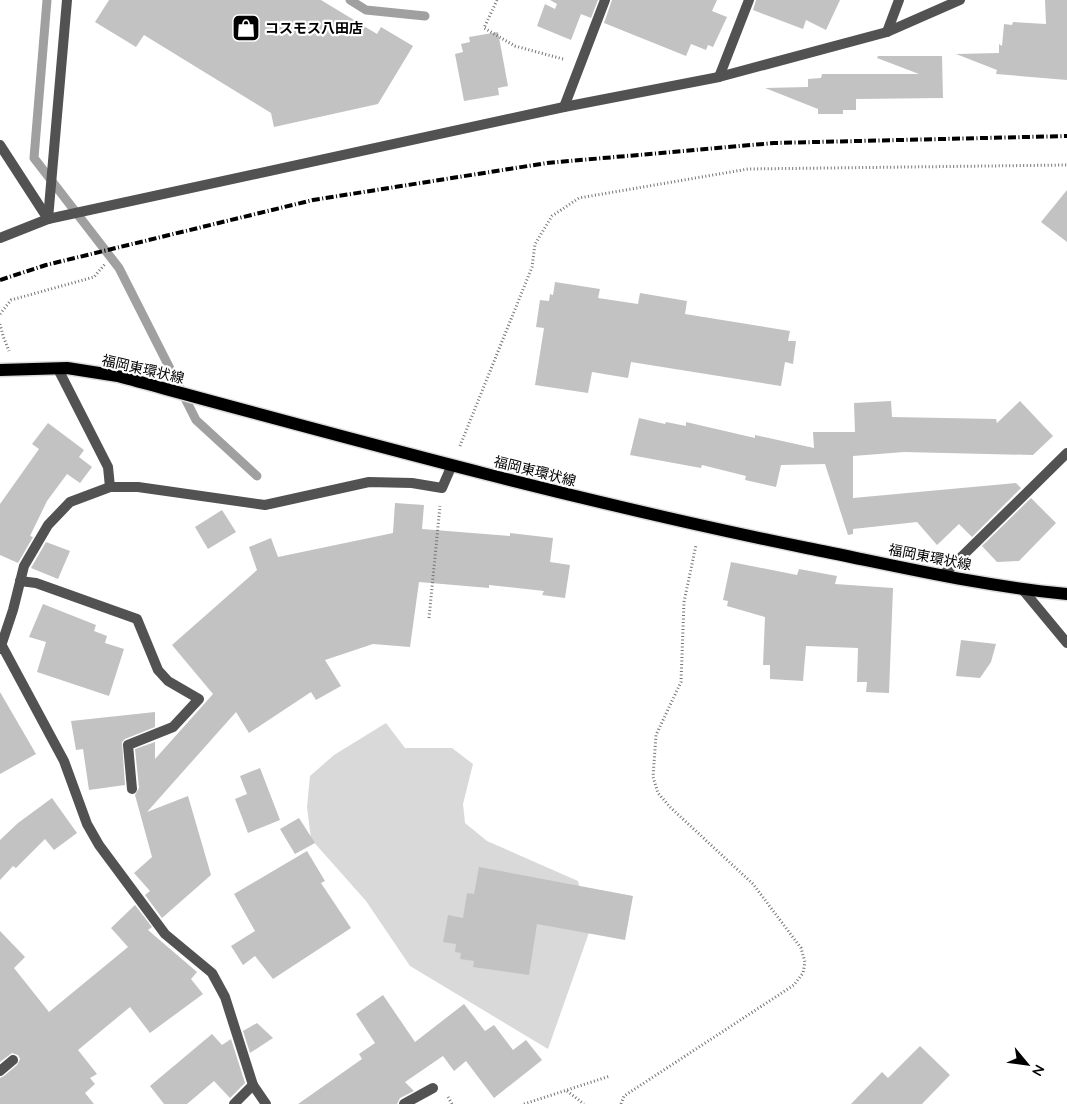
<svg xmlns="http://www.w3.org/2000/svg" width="1067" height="1104" font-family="Quicksand,'Noto Sans JP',sans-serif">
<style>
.green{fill:#d9d9d9}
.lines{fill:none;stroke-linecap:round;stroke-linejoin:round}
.stream{stroke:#a0a0a0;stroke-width:9}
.building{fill:#c2c2c2}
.primary-casing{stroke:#dbdbdb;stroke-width:15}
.path{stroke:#747474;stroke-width:3;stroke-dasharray:1 2.5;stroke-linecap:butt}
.minor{stroke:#525252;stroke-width:10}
.tertiary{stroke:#525252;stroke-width:10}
.primary{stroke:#000;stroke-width:12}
.rail{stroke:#000;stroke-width:4;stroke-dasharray:8 2.5 1 2.5;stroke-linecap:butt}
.labels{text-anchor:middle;stroke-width:4.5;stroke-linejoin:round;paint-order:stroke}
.poi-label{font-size:14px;font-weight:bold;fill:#000;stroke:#fff;text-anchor:start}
.street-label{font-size:14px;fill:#000;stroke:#fff}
</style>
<rect width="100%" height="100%" fill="#fff"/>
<!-- green -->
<polygon class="green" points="386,723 405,748 452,748 473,764 463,804 465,823 487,841 578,881 591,927 548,1049 410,966 366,901 311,839 307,807 310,776 334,755"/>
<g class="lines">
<!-- stream -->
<g class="stream">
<polyline points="47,0 34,158 119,268 196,420 257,476"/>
<polyline points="350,0 366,10 425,16"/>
</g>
</g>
<!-- building -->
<g class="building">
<polygon points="109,0 321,0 377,34 381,27 413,46 378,104 274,127 271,113 144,35 136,47 95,22"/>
<polygon points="550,0 598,0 591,18 581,14 571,40 537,26 545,4 555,9 557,4"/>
<polygon points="612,0 717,0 712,11 727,17 713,47 708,45 706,50 691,44 686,56 604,23"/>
<polygon points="756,0 840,0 826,30 806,20 803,29 753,10"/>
<polygon points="1045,0 1067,0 1067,80 996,74 997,70 956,54 999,53 999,44 1002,46 1004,24 1012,25 1013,22 1046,24"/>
<polygon points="498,32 508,86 498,88 499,95 464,101 455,54 463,52 461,44 470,42 469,37"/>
<polygon points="878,56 942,56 943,98 856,99 856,110 843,110 843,114 818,114 818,109 765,88 808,87 808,79 821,78 822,74 919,74 877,58"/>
<polygon points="1067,190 1067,242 1041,222"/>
<polygon points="555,282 600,289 598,298 638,304 640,293 687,301 685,314 790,331 788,341 796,341 793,364 785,362 781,386 631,362 628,378 592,372 588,393 535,385 544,328 536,327 540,300 549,301 550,294 553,295"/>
<polygon points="891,401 892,417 996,419 997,423 1020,401 1053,436 1033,455 904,452 853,456 853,498 1016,483 1021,488 972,537 959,524 937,545 917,522 853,529 853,534 848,535 825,464 781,465 776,487 745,480 746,476 702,465 701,468 630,455 639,418 665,424 666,422 686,426 686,422 755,438 755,435 814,448 813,432 855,432 854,403"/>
<polygon points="48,423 84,450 79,457 92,467 80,483 67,474 47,501 30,536 33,537 18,563 0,555 0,504 39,449 32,444"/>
<polygon points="1031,498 1056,523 1019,561 997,562 982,546"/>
<polygon points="395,503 424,505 422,529 510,536 510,533 553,538 550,562 570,565 565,598 542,595 544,591 489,585 489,588 419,582 410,647 373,644 325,660 341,686 316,700 311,692 249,733 236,712 147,812 188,796 211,875 162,918 145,895 150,891 134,873 152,857 135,795 139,788 135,749 155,742 155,759 213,694 172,645 257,570 249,547 271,538 278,557 393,533"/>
<polygon points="222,510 236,532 208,549 195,527"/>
<polygon points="46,542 70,551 58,579 31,568"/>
<polygon points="731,562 797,575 799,569 837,576 835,584 893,588 889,693 866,692 867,682 857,682 858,648 806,646 803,681 770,679 770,665 763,665 765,617 727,606 728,601 723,600"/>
<polygon points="43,604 96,625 94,631 107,636 105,643 124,649 109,696 37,672 46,642 29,637"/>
<polygon points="961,640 996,644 991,662 980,678 956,676"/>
<polygon points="0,692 36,754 0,774"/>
<polygon points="155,712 155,727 125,739 122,742 125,785 89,790 83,749 76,750 71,721"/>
<polygon points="260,768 280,820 248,833 235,799 247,794 240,776"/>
<polygon points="52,798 77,833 54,850 45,839 16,868 13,866 0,880 0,840 18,823"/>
<polygon points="299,818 315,843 295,854 280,829"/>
<polygon points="307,851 325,881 321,883 351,928 273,979 255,956 243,965 231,946 255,931 234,894"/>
<polygon points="479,867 633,896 625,940 537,924 529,975 473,967 474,961 460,959 461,953 455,952 456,944 443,942 448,915 463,918 467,893 474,894"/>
<polygon points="135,905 152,927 148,930 197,972 191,979 203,994 150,1033 130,1007 78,1050 97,1074 90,1078 95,1084 85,1093 94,1104 0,1104 0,1078 4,1076 17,1065 20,1059 18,1055 12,1053 0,1062 0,931 25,957 14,968 49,1012 128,947 111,928"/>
<polygon points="383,995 415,1042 464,1004 485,1031 494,1025 513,1050 526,1040 542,1060 494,1098 466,1061 454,1071 443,1056 405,1082 414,1091 400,1098 397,1104 298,1104 362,1059 359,1054 375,1043 356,1014"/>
<polygon points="257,1023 273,1038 250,1053 243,1031"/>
<polygon points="212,1034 222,1045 231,1039 245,1083 230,1098 214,1081 187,1104 164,1104 150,1086"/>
<polygon points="920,1046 950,1075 922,1104 851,1104 882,1072 888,1078"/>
</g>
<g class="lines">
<defs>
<path id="primary" d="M0,370l67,-2 51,8c229,62 457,125 689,172 86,17 172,38 260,46"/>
</defs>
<!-- primary casing -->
<use href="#primary" class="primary-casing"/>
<!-- path -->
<g class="path">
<polyline points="497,0 484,28 515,46 563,59"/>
<polyline points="0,314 11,300 94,277 105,264"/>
<polyline points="0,324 3,336 9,351"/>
<polyline points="460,446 532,267 535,244 552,216 579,198 748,169 1067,165"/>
<polyline points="429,618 440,506"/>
<polyline points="567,1091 584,1104"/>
<polyline points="448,1097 452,1104"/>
<polyline points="524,1104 610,1076"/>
<polyline points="621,1104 624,1096 794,985 803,973 805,962 801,948 753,884 670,807 658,793 653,777 656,735 681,682 684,602 696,545"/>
</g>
<!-- minor -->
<g class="minor">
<polyline points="887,32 899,0"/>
<polyline points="719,77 749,0"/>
<polyline points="564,107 605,0"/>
<polyline points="0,145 48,219"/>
<polyline points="48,219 67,0"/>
<polyline points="58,369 108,467 110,487"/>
<polyline points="943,575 1067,453"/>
<polyline points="20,581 36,583 137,619 158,670 168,681 199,699 173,727 128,745 132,789"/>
<polyline points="0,642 64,761 87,824 99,845 165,934 212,973 225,997 253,1085 266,1104"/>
<polyline points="0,649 13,610 24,566 48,525 70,502 110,487 138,487 265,505 369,482 412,483 442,488 452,465"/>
<polyline points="0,1071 13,1060"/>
<polyline points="234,1104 253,1085"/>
<polyline points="404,1104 433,1088"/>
</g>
<!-- tertiary -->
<g class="tertiary">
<polyline points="0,238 48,219 564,107 719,77 887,32 960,0"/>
<polyline points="1023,590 1067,643"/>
</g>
<!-- primary -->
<use href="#primary" class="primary"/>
<!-- rail -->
<polyline class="rail" points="0,280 46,265 313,200 547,163 774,143 1067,136"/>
</g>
<!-- icons -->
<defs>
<symbol id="shop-square" viewBox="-11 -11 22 22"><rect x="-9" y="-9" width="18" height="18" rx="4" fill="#000" stroke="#fff"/><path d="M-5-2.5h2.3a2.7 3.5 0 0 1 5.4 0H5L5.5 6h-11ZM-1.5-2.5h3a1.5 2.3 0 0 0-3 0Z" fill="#fff"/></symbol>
</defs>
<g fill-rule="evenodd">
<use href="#shop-square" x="230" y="12" width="32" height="32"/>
</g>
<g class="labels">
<!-- poi labels -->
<g class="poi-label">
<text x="265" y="33">コスモス八田店</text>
</g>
<!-- street labels -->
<g class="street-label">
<text transform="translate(143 369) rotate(13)" y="5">福岡東環状線</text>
<text transform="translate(535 471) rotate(14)" y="5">福岡東環状線</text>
<text transform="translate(930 557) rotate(11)" y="5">福岡東環状線</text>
</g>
</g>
<!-- north arrow -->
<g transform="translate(1027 1064) rotate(119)" stroke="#ffffff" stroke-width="4" paint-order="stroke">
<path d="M0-4L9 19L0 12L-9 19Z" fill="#000000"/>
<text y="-8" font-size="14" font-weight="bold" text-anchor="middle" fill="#000000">N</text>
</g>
</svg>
